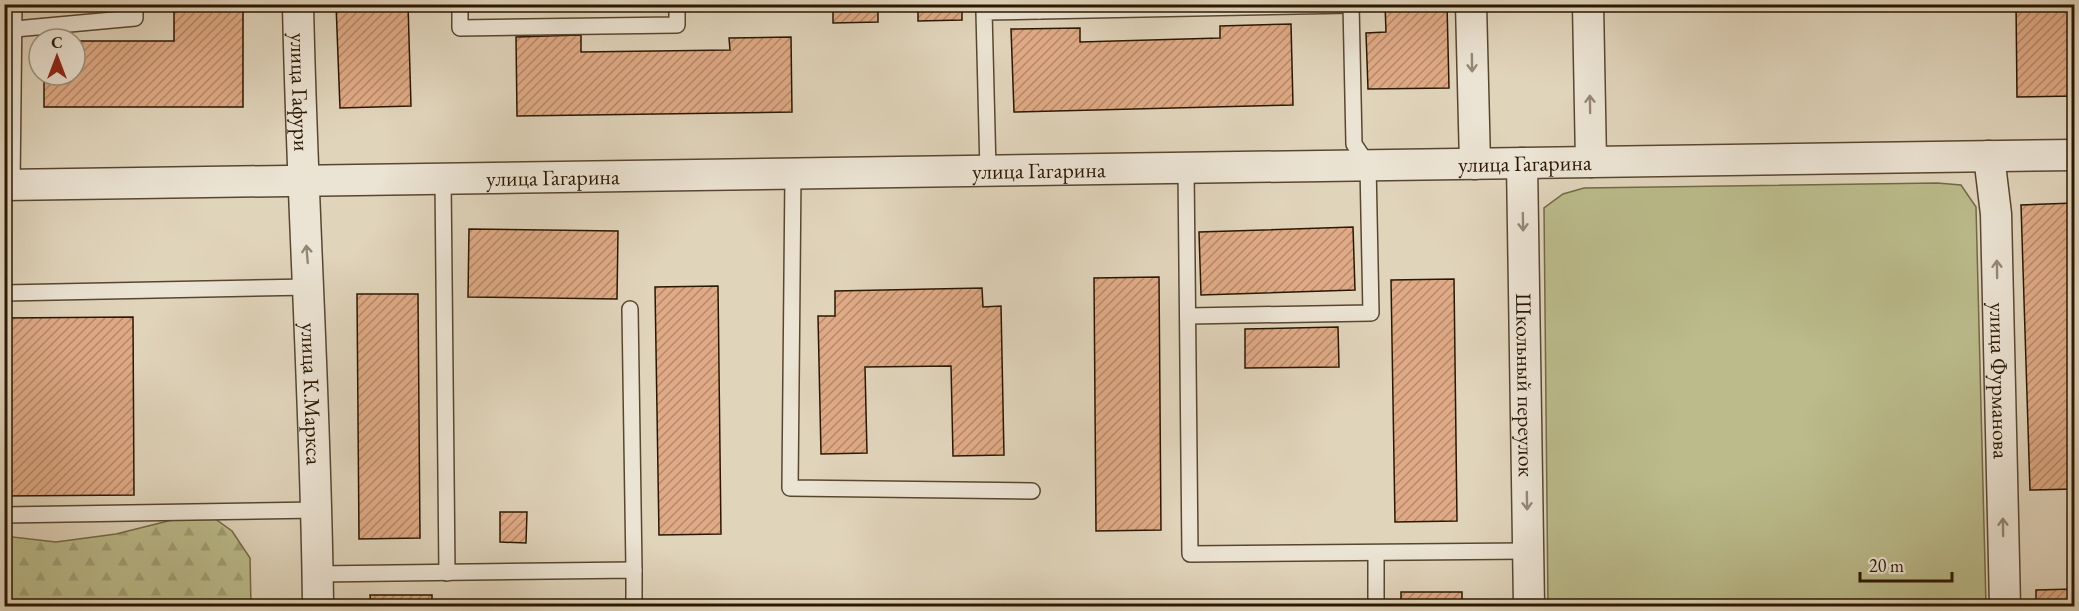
<svg xmlns="http://www.w3.org/2000/svg" width="2079" height="611" font-family="'EB Garamond',serif">
<style>
.forest{fill:url(#forest-firs);stroke:#726a46;stroke-width:1.5}
.green{fill:#bbbb8b;stroke:#726a46;stroke-width:1.5}
.building{fill:url(#building-hatch);stroke:#2a1802;stroke-width:1.5}
.lines{fill:none;stroke-linecap:round;stroke-linejoin:round}
.service-casing{stroke:#584730;stroke-width:18}
.minor-casing{stroke:#584730;stroke-width:33}
.service{stroke:#ebe3d3;stroke-width:15}
.minor{stroke:#ebe3d3;stroke-width:30}
.oneway{stroke:#948875}
.labels{text-anchor:middle;stroke-width:5;stroke-linejoin:round;paint-order:stroke}
.street-label{font-size:22px;fill:#2a1802;stroke:#ebe3d3}
</style>
<defs>
<pattern id="forest-firs" width="22" height="20" patternUnits="userSpaceOnUse" patternTransform="scale(1.5)"><rect width="22" height="20" fill="#bbbb8b"/><path d="M5 1l3.5 6h-7zM16 11l3.5 6h-7z" fill="#a1a076"/></pattern>
<pattern id="building-hatch" width="6" height="6" patternUnits="userSpaceOnUse" patternTransform="scale(1.5)"><rect width="6" height="6" fill="#dfaa85"/><path d="M-1 1l2-2M0 6l6-6M5 7l2-2" fill="none" stroke="#b5896b"/></pattern>
</defs>
<rect width="100%" height="100%" fill="#e0d4bb"/>
<filter id="stains"><feTurbulence type="fractalNoise" baseFrequency=".00333" numOctaves="4"/><feColorMatrix values="0 0 0 0 .2 0 0 0 0 .09 0 0 0 0 .02 0 0 0 .5 -.17"/></filter>
<radialGradient id="worn" r=".72"><stop offset=".6" stop-color="#630" stop-opacity="0"/><stop offset="1" stop-color="#630" stop-opacity=".3"/></radialGradient>
<!-- forest -->
<polygon class="forest" points="196,505 232,531 250,558 251,606 5,606 4,536 56,542 116,534 176,519"/>
<!-- green -->
<polygon class="green" points="1937,183 1961,185 1976,207 1986,606 1548,606 1544,208 1563,194 1584,188"/>
<!-- building -->
<g class="building">
<polygon points="174,4 243,4 243,107 44,107 44,75 75,75 75,41 174,41"/>
<polygon points="336,4 408,4 411,106 340,108"/>
<polygon points="833,4 962,4 962,20 918,21 918,10 878,10 878,22 833,23"/>
<polygon points="1385,4 1447,4 1449,88 1368,89 1366,33 1386,32"/>
<rect x="1664" y="4" width="190" height="7"/>
<polygon points="2016,4 2074,4 2074,96 2017,97"/>
<polygon points="1291,24 1293,105 1014,112 1011,29 1080,28 1080,42 1220,38 1220,26"/>
<polygon points="581,35 581,52 730,50 729,38 791,37 792,112 517,116 516,37"/>
<polygon points="2074,203 2074,489 2030,490 2021,205"/>
<polygon points="1353,227 1355,290 1201,295 1199,232"/>
<polygon points="469,229 618,231 617,299 468,297"/>
<polygon points="1159,277 1161,530 1096,531 1094,278"/>
<polygon points="1454,279 1457,521 1395,522 1391,280"/>
<polygon points="718,286 721,534 659,535 655,287"/>
<polygon points="982,288 983,307 1001,306 1004,455 953,456 951,366 865,367 867,453 821,454 818,316 835,316 835,291"/>
<polygon points="357,294 418,294 420,538 359,539"/>
<polygon points="133,317 134,495 4,496 4,318"/>
<polygon points="1338,327 1339,367 1245,368 1245,329"/>
<polygon points="500,512 527,512 526,543 500,542"/>
<polygon points="2074,589 2074,606 2036,606 2036,590"/>
<rect x="1401" y="592" width="61" height="14"/>
<polygon points="370,595 432,595 432,606 371,606"/>
<polygon points="720,601 720,606 662,606 662,603"/>
<polygon points="1157,602 1158,606 1096,606 1096,603"/>
</g>
<g class="lines">
<defs>
<g id="service">
<polyline points="460,4 460,28 677,25 677,4"/>
<polyline points="1039,11 1351,5"/>
<polyline points="4,30 135,18 135,4"/>
<polyline points="1186,168 1190,554 1528,551"/>
<polyline points="988,171 984,12 1039,11 1043,4"/>
<polyline points="793,173 790,488 1032,491"/>
<polyline points="443,179 447,573"/>
<polyline points="12,185 14,6"/>
<polyline points="4,293 309,287"/>
<polyline points="630,309 634,570"/>
<polyline points="1188,316 1371,313 1368,165 1354,144 1351,4"/>
<polyline points="4,515 318,510"/>
<polyline points="1376,553 1376,606"/>
<polyline points="318,574 634,570 634,606"/>
</g>
<g id="minor">
<path id="s1" d="M298,4c4,201 18,402 20,602"/>
<polyline points="1471,4 1475,164"/>
<polyline points="1588,4 1591,162"/>
<path id="s2" d="M1989,156l7,58 9,392"/>
<path id="s3" d="M1522,163l7,443"/>
<path id="s4" d="M4,185l2070,-30"/>
</g>
</defs>
<!-- service casing -->
<use href="#service" class="service-casing"/>
<!-- minor casing -->
<use href="#minor" class="minor-casing"/>
<!-- service -->
<use href="#service" class="service"/>
<!-- minor -->
<use href="#minor" class="minor"/>
</g>
<!-- one-way arrows -->
<defs><path id="oneway-shaft" d="M-6 0H5M1.5-3L5.5 0L1.5 3" fill="none" stroke-width="1.6" stroke-linecap="round" stroke-linejoin="round" transform="scale(1.5)"/></defs>
<g class="oneway">
<use href="#oneway-shaft" transform="translate(1472 63) rotate(89)"/>
<use href="#oneway-shaft" transform="translate(1590 104) rotate(-91)"/>
<use href="#oneway-shaft" transform="translate(1523 222) rotate(89)"/>
<use href="#oneway-shaft" transform="translate(307 254) rotate(-95)"/>
<use href="#oneway-shaft" transform="translate(1997 269) rotate(-91)"/>
<use href="#oneway-shaft" transform="translate(1527 501) rotate(89)"/>
<use href="#oneway-shaft" transform="translate(2003 527) rotate(-91)"/>
</g>
<g class="labels">
<!-- street labels -->
<g class="street-label">
<text dy="8" stroke="none"><textPath href="#s1" startOffset="88">улица Гафури</textPath></text>
<text dy="8" stroke="none"><textPath href="#s4" startOffset="1521">улица Гагарина</textPath></text>
<text dy="8" stroke="none"><textPath href="#s4" startOffset="1035">улица Гагарина</textPath></text>
<text dy="8" stroke="none"><textPath href="#s4" startOffset="549">улица Гагарина</textPath></text>
<text dy="8" stroke="none"><textPath href="#s2" startOffset="225">улица Фурманова</textPath></text>
<text dy="8" stroke="none"><textPath href="#s3" startOffset="222">Школьный переулок</textPath></text>
<text dy="8" stroke="none"><textPath href="#s1" startOffset="390">улица К.Маркса</textPath></text>
</g>
</g>
<!-- margin -->
<rect width="2079" height="611" fill="none" stroke="#e0d4bb" stroke-width="24"/>
<rect x="6" y="6" width="2067" height="599" fill="none" stroke="#2a1802" stroke-width="3"/>
<rect x="12" y="12" width="2055" height="587" fill="none" stroke="#2a1802" stroke-width="1.5"/>
<!-- north arrow -->
<g transform="translate(57 57)"><circle r="28" fill="#ebe3d3" stroke="#9e927f" stroke-width="1.5"/>
<path d="M0-4.5L10 22L0 15L-10 22Z" fill="#8f2418"/>
<text y="-9" font-size="16" font-weight="bold" text-anchor="middle" fill="#2a1802">С</text>
</g>
<!-- scale -->
<path d="M1860 572v9h92v-9" fill="none" stroke="#2a1802" stroke-width="3"/>
<text x="1869" y="572" font-size="18" fill="#2a1802" stroke="#ebe3d3" stroke-width="4.5" paint-order="stroke">20 m</text>
<rect width="100%" height="100%" filter="url(#stains)"/>
<rect width="100%" height="100%" fill="url(#worn)"/>
</svg>
